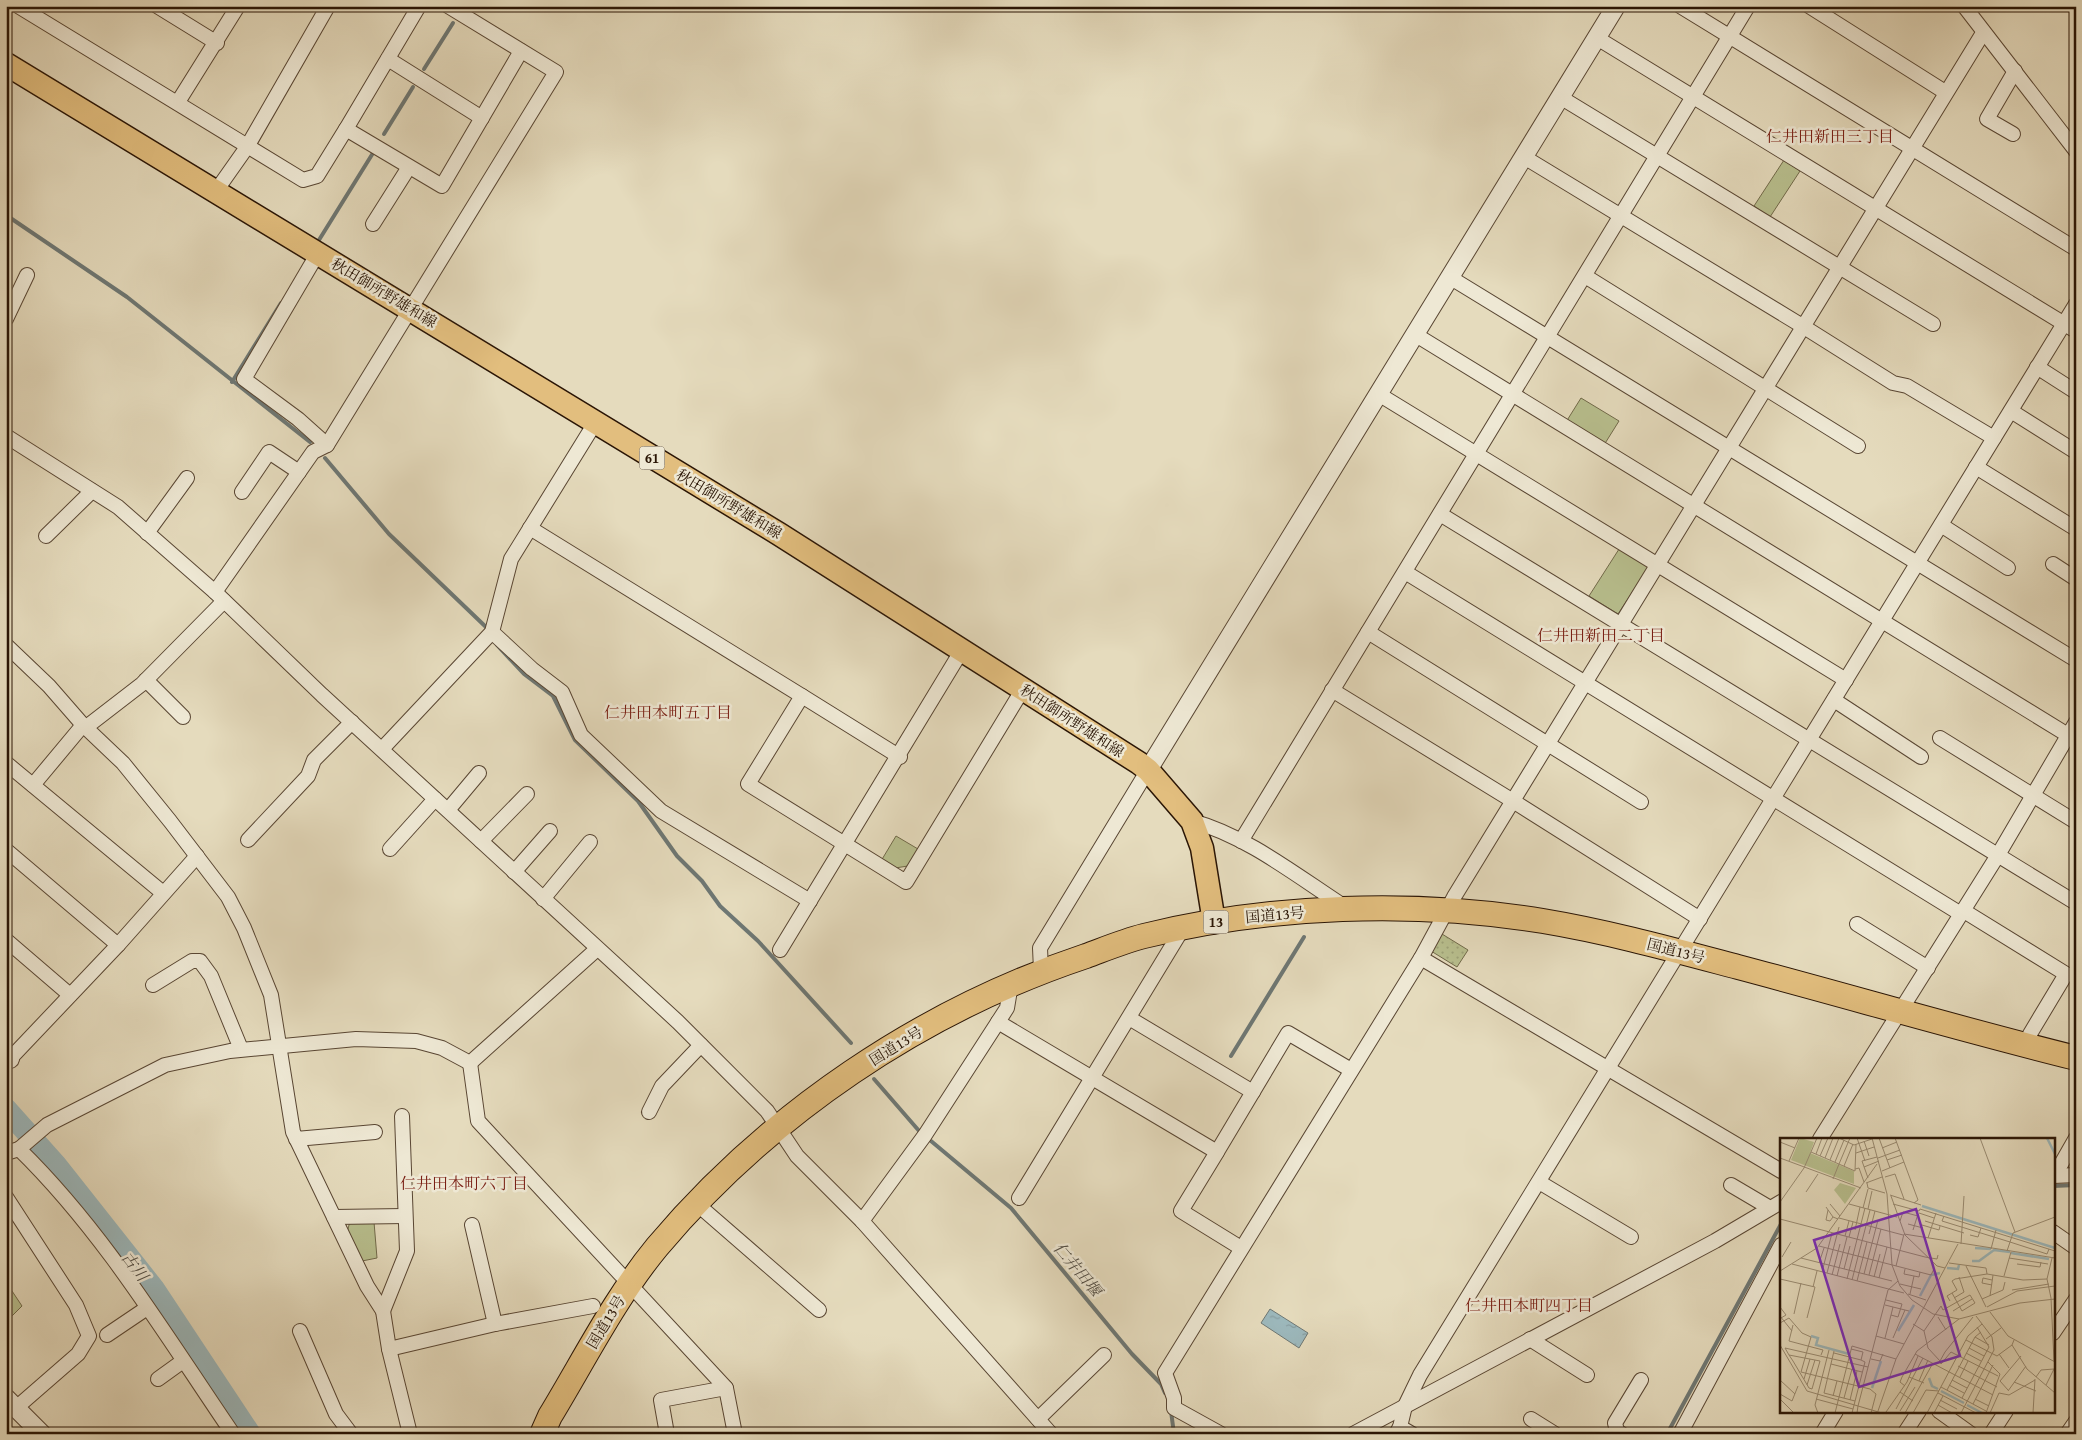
<svg xmlns="http://www.w3.org/2000/svg" width="2082" height="1440" font-family="'Gentium Book Plus','Noto Serif JP',serif">
<style>
.grass{fill:url(#grass-dots);stroke:#716a4a}
.park{fill:#b8bf8e;stroke:#716a4a}
.water{fill:url(#water-ripples);stroke:#6e7773}
.lines{fill:none;stroke-linecap:round;stroke-linejoin:round}
.stream{stroke:#6e7773;stroke-width:4}
.river{stroke:#9cb8bc;stroke-width:22}
.minor-casing{stroke:#594633;stroke-width:16}
.tertiary-casing{stroke:#594633;stroke-width:20}
.primary-casing{stroke:#2a1505;stroke-width:25}
.trunk-casing{stroke:#2a1505;stroke-width:26}
.minor{stroke:#eee8d4;stroke-width:14}
.tertiary{stroke:#eee8d4;stroke-width:18}
.primary{stroke:#e2be7e;stroke-width:22}
.trunk{stroke:#e2be7e;stroke-width:24}
.labels{text-anchor:middle;stroke-width:5;stroke-linejoin:round;paint-order:stroke}
.shield{fill:#eee8d4;stroke:#655443;stroke-width:1}
.shield-label{font-size:14px;font-weight:bold;fill:#2a1505}
.street-label{font-size:15px;fill:#2a1505;stroke:#eee8d4}
.neighbourhood-label{font-size:16px;fill:#7a1f14;stroke:#eee8d4}
.water-label{font-size:16px;font-style:italic;fill:#524e45;stroke:#eee8d4}
.inset-river{fill:none;stroke:#9cb8bc;stroke-width:2.5}
.inset-road{fill:none;stroke:#9a8c73;stroke-width:1}
.view{fill:#7b2cbf;fill-opacity:0.15;stroke:#7b2cbf;stroke-width:2.5}
.inset-edge{fill:none;stroke:#2a1505;stroke-width:2.5}
</style>
<defs>
<pattern id="grass-dots" width="8" height="8" patternUnits="userSpaceOnUse" patternTransform="scale(1.25)"><rect width="8" height="8" fill="#b8bf8e"/><path d="M2 2h.1M6 6h.1" fill="none" stroke="#9ea379" stroke-width="1.8" stroke-linecap="round"/></pattern>
<pattern id="water-ripples" width="26" height="14" patternUnits="userSpaceOnUse" patternTransform="scale(1.25)"><rect width="26" height="14" fill="#9cb8bc"/><path d="M2 4q2-2 4 0t4 0M15 11q2-2 4 0t4 0" fill="none" stroke="#879da0"/></pattern>
</defs>
<rect width="100%" height="100%" fill="#e5dbbd"/>
<filter id="stains"><feTurbulence type="fractalNoise" baseFrequency=".004" numOctaves="4"/><feColorMatrix values="0 0 0 0 .2 0 0 0 0 .09 0 0 0 0 .02 0 0 0 .5 -.17"/></filter>
<radialGradient id="worn" r=".72"><stop offset=".6" stop-color="#630" stop-opacity="0"/><stop offset="1" stop-color="#630" stop-opacity=".3"/></radialGradient>
<!-- grass -->
<polygon class="grass" points="1442,934 1468,950 1457,967 1431,951"/>
<!-- park -->
<g class="park">
<polygon points="1784,160 1800,171 1770,217 1754,206"/>
<polygon points="1581,398 1619,421 1604,445 1566,422"/>
<polygon points="1621,546 1650,565 1618,614 1589,596"/>
<polygon points="896,836 918,849 908,866 895,868 881,861"/>
<polygon points="350,1221 374,1222 377,1258 362,1261 347,1233"/>
<polygon points="6,1282 22,1306 6,1322"/>
</g>
<!-- water -->
<polygon class="water" points="1270,1309 1308,1333 1299,1348 1261,1323"/>
<g class="lines">
<!-- stream -->
<g class="stream">
<polyline points="424,69 453,23"/>
<polyline points="384,134 413,87"/>
<polyline points="6,215 127,297 310,442"/>
<polyline points="319,240 373,153"/>
<polyline points="232,382 281,303"/>
<polyline points="325,458 389,534 487,628"/>
<polyline points="497,645 524,674 553,696 575,740 638,801 677,856 702,881 720,906 758,941 851,1043"/>
<polyline points="1231,1056 1304,937"/>
<polyline points="874,1079 920,1132"/>
<polyline points="931,1141 1011,1208 1132,1354 1161,1384 1165,1393"/>
<polyline points="2053,1186 2076,1185"/>
<polyline points="1171,1411 1174,1434"/>
<polyline points="1667,1434 1781,1224"/>
</g>
<!-- river -->
<polyline class="river" points="6,1109 56,1165 154,1289 250,1434"/>
<defs>
<g id="minor">
<polyline points="18,6 303,180 317,176 346,129 442,186 521,51"/>
<polyline points="157,6 217,43"/>
<polyline points="1680,6 2076,249"/>
<polyline points="1809,6 1945,92"/>
<polyline points="1964,6 2076,151"/>
<polyline points="1597,38 2076,331"/>
<polyline points="388,59 482,118"/>
<polyline points="1560,97 1933,324"/>
<polyline points="178,102 238,6"/>
<polyline points="346,129 419,6"/>
<polyline points="2013,134 1987,119 2015,71"/>
<polyline points="1524,157 1804,327 1893,383 1907,386 1994,438"/>
<polyline points="216,191 247,147 328,6"/>
<polyline points="373,224 409,167"/>
<polyline points="318,253 244,379 298,419 327,445"/>
<polyline points="1585,276 1858,446"/>
<polyline points="1451,278 2076,660"/>
<polyline points="6,319 27,275"/>
<polyline points="1416,335 2076,740"/>
<polyline points="2037,367 2076,392"/>
<polyline points="1380,395 1846,680"/>
<polyline points="2011,411 2076,452"/>
<polyline points="6,436 118,507 215,592 322,695 678,1022 767,1111 797,1156 862,1221 1051,1434"/>
<polyline points="1976,467 2076,529"/>
<polyline points="242,492 269,452 299,472"/>
<polyline points="1440,514 2076,903"/>
<polyline points="1941,525 2008,568"/>
<polyline points="530,528 802,696"/>
<polyline points="147,533 187,478"/>
<polyline points="46,536 92,491"/>
<polyline points="2053,564 2076,579"/>
<polyline points="1405,572 1961,914"/>
<polyline points="215,592 313,452 327,445 556,72 448,6"/>
<polyline points="492,632 532,669 562,692 581,735 661,811 810,901"/>
<polyline points="1368,632 1641,802"/>
<polyline points="6,645 49,686 83,725 123,763 170,821 228,897 244,928 271,995 293,1132 367,1286 383,1311 389,1349 410,1434"/>
<polyline points="146,680 183,717"/>
<polyline points="1332,690 1513,801 1700,919"/>
<polyline points="1834,700 1921,757"/>
<polyline points="85,728 142,684 224,601"/>
<polyline points="1940,738 2076,822"/>
<polyline points="382,749 492,632 511,559 595,423"/>
<polyline points="900,757 802,696 748,784 906,882 1023,689"/>
<polyline points="6,763 163,893"/>
<polyline points="33,785 83,725"/>
<polyline points="448,810 479,773"/>
<path d="M1192,821c55,15 105,55 153,86"/>
<polyline points="248,840 308,776 314,760 352,722"/>
<polyline points="481,841 527,794"/>
<polyline points="1241,841 1748,6"/>
<polyline points="390,849 435,799"/>
<polyline points="6,850 118,945"/>
<polyline points="514,872 550,831"/>
<polyline points="543,899 590,842"/>
<polyline points="1964,911 2066,974 2030,1034 2027,1046"/>
<polyline points="1857,924 1928,968"/>
<polyline points="6,940 70,995"/>
<polyline points="780,950 962,650"/>
<polyline points="1421,958 1781,1171"/>
<polyline points="1041,970 1040,948 1148,770"/>
<polyline points="153,985 192,961 200,961 211,976 241,1049"/>
<polyline points="1129,1018 1253,1092"/>
<polyline points="998,1022 1217,1152 1181,1211 1241,1248"/>
<polyline points="6,1063 118,945 197,856"/>
<polyline points="470,1063 478,1121 726,1388 661,1400 667,1434"/>
<polyline points="649,1112 662,1086 701,1045"/>
<polyline points="296,1139 375,1132"/>
<polyline points="1820,1139 1998,855 2076,722"/>
<polyline points="19,1149 47,1125 165,1065 230,1051 356,1039 416,1041 442,1048 470,1063 597,949"/>
<polyline points="1217,1152 1288,1033 1351,1070"/>
<path d="M6,1153l13,-4c85,83 147,187 214,285"/>
<polyline points="2057,1175 2060,1166 2076,1138"/>
<polyline points="2053,1176 2076,1175"/>
<polyline points="1539,1182 1631,1237"/>
<polyline points="1731,1185 1770,1208"/>
<polyline points="6,1197 76,1305 89,1336 78,1354 16,1408"/>
<polyline points="1019,1198 1183,928"/>
<polyline points="697,1204 819,1310"/>
<polyline points="334,1217 405,1216"/>
<polyline points="862,1221 925,1135 998,1022 1007,1008 1011,984"/>
<polyline points="472,1225 495,1324"/>
<polyline points="2053,1232 2076,1248"/>
<polyline points="383,1311 407,1251 402,1116"/>
<polyline points="300,1331 336,1414 351,1434"/>
<polyline points="2053,1333 2076,1299"/>
<polyline points="107,1335 147,1308"/>
<polyline points="1530,1339 1587,1375"/>
<polyline points="389,1349 495,1324 593,1306"/>
<polyline points="158,1379 183,1361"/>
<polyline points="726,1388 735,1434"/>
<polyline points="1939,1411 1971,1434"/>
<polyline points="1038,1419 1104,1355"/>
<polyline points="1531,1419 1555,1434"/>
<polyline points="1400,1427 1412,1434"/>
<polyline points="1221,1434 1174,1408 1174,1398 1165,1373 1421,958 1454,897 1983,33"/>
<polyline points="1353,1434 1715,1241 1781,1202"/>
<polyline points="1396,1434 1400,1427 1405,1406 1420,1375 2076,304"/>
<polyline points="1622,1434 1617,1431 1615,1423 1641,1380"/>
<polyline points="1680,1434 1781,1245"/>
<polyline points="1822,1434 1836,1411"/>
<polyline points="1904,1434 1919,1411"/>
<polyline points="1991,1434 2006,1411"/>
<polyline points="2067,1434 2076,1421"/>
</g>
<g id="tertiary">
<polyline points="1148,770 1616,6"/>
<polyline points="6,1053 10,1059"/>
<polyline points="6,1398 42,1434"/>
</g>
<polyline id="primary" points="6,64 779,534 1139,763 1148,770 1192,821 1202,848 1214,922"/>
<path id="trunk" d="M542,1434l8,-18c34,-56 65,-118 107,-169 112,-133 264,-236 429,-291 19,-7 38,-15 58,-20 126,-31 270,-36 399,-15 66,11 131,29 195,46 113,30 225,63 338,91"/>
</defs>
<!-- minor casing -->
<use href="#minor" class="minor-casing"/>
<!-- tertiary casing -->
<use href="#tertiary" class="tertiary-casing"/>
<!-- primary casing -->
<use href="#primary" class="primary-casing"/>
<!-- trunk casing -->
<use href="#trunk" class="trunk-casing"/>
<!-- minor -->
<use href="#minor" class="minor"/>
<!-- tertiary -->
<use href="#tertiary" class="tertiary"/>
<!-- primary -->
<use href="#primary" class="primary"/>
<!-- trunk -->
<use href="#trunk" class="trunk"/>
</g>
<g class="labels">
<!-- shield labels -->
<g class="shield">
<rect x="639.5" y="446.5" width="25" height="23" rx="4"/>
<rect x="1203.5" y="910.5" width="25" height="23" rx="4"/>
</g>
<g class="shield-label">
<text x="652" y="463">61</text>
<text x="1216" y="927">13</text>
</g>
<!-- street labels -->
<g class="street-label">
<text transform="translate(384 293) rotate(31)" y="5">秋田御所野雄和線</text>
<text transform="translate(729 504) rotate(31)" y="5">秋田御所野雄和線</text>
<text transform="translate(1072 721) rotate(33)" y="5">秋田御所野雄和線</text>
<text transform="translate(1275 915) rotate(-5)" y="5">国道13号</text>
<text transform="translate(1676 951) rotate(14)" y="5">国道13号</text>
<text transform="translate(896 1046) rotate(-32)" y="5">国道13号</text>
<text transform="translate(606 1322) rotate(-59)" y="5">国道13号</text>
</g>
<!-- neighbourhood labels -->
<g class="neighbourhood-label">
<text x="1830" y="142">仁井田新田三丁目</text>
<text x="1601" y="641">仁井田新田二丁目</text>
<text x="668" y="718">仁井田本町五丁目</text>
<text x="464" y="1189">仁井田本町六丁目</text>
<text x="1529" y="1311">仁井田本町四丁目</text>
</g>
<!-- water labels -->
<g class="water-label">
<text transform="translate(135 1266) rotate(52)" y="6">古川</text>
<text transform="translate(1078 1269) rotate(50)" y="6">仁井田堰</text>
</g>
</g>
<!-- overview -->
<g transform="translate(1780 1138)">
<rect width="275" height="275" fill="#e5dbbd"/>
<path d="M20,0l14,4 -4,11 44,18v13l-63,-24z" fill="#b8bf8e"/>
<path d="M60,45l16,5 -11,16 -11,-14z" fill="#b8bf8e"/>
<path class="inset-river" d="M267,0l8,16M142,68l133,42M195,110l16,1M231,115l38,6M192,123h7l15,-11 16,2M167,130l11,1 1,-4M140,158l11,-21 9,-2M118,193l16,-26M31,198l7,2 -2,7 33,9M149,240l3,8 6,3M92,250l9,-27M161,253l23,12M187,267l15,8"/>
<path class="inset-road" d="M77,0l8,23M92,0l15,56 5,71 8,21 12,14 21,14 26,5 61,-16 35,-4M99,0l11,30M115,0l23,62 -4,3M200,0l35,94M84,3l5,15M0,4l15,6M102,10l15,-6M31,14l44,19 1,-27M76,15l18,-6M36,16l6,-16M40,18l8,-18M0,20l81,30M45,20l8,-20M98,20l22,-8M50,22l9,-22 15,7 18,-6M107,22l15,-5M9,23l10,-23M55,24l9,-22M59,26l11,-26M64,28l9,-22M84,29l15,-6M75,31l4,-1 5,14M102,33l22,-9M105,39l10,-3 9,25M88,40l-6,-17 15,-4M53,41l6,-15M86,45l16,-6M87,45l1,5 17,5M26,54l12,-18M110,57l31,10M111,58l14,39 32,31 8,2M0,64l24,-34 13,-30M50,66l10,12M69,66l48,13M113,66l26,7 1,-2 135,42M46,69l7,10 5,2M83,70l5,-19M88,71l4,-18M48,72l-2,10 4,1 3,-4M139,75l15,5M164,78l-2,5 68,21 37,12 2,-5M59,80l64,17M0,81l145,38 12,2 1,-4M120,83l3,-9 15,4M145,83l39,12M128,86l15,4M142,87l17,5 1,-4M75,92l5,-23M133,92l5,-16M89,96l6,-23M190,97l8,2 3,-9M65,98l4,-15M69,99l4,-15M148,100l8,-25M181,106l3,-48M39,108l112,29 3,-6M211,111l5,-19M227,113l6,-18 42,-16M2,119l9,-15M21,120l91,23M229,120l39,6M272,120l-5,21 4,19 3,63M39,125l5,-15M169,125l37,5 1,6 36,6 24,-1M12,126l112,29M237,126l23,3 1,-5M116,128l8,-32 151,24M186,128l20,41M64,131l6,-23M125,131l-1,5 10,2M0,133l37,-23 60,-84M42,134l10,-39M47,135l12,-46M84,136l14,-54M52,137l8,-31M89,137l12,-46M57,138l10,-39M224,138l7,-24M94,139l6,-23M99,140l8,-31M0,141l35,8 -8,31M67,141l18,-71M72,142l18,-70M77,143l10,-39M120,146l21,5M212,147l-10,-2 1,-5 9,2M33,149l4,-16M232,152l37,-6M172,155l5,-3 -5,-9 3,-2 32,-5M128,156l18,6M130,156l4,-18 5,1 1,-5M190,157l5,8 -13,8 -5,-9zM210,158l3,-21M174,160l10,-6 -5,-15M202,161l21,-9 2,-8M106,162l16,4 -4,13 -7,-2 2,-8M105,167l24,6M0,169l6,8 -5,3M207,169l30,-16 38,-5M173,173l19,-12M210,174l18,24 47,26M14,176l7,-31M0,178l12,15M158,179l8,13M0,185l9,-5 13,15 9,4 -10,35M133,186l11,7 4,17 12,13M13,187l-4,16 34,9 -2,5M144,193l17,-25 2,4 14,-8 -5,-9 -5,3 3,5M96,198l28,8M195,199l14,8M105,200l6,-23M113,200l12,-28M206,201l15,-11M186,202l31,16 15,-11M234,202l-2,5 15,24 28,24M0,207l27,46 51,15 -1,7M5,210l4,7 4,6 16,27 3,1 8,-28 -31,-6M5,210l83,19M189,210l15,8M71,211l12,3 -2,8 4,2 -13,51M54,213l-10,42 31,8M54,215l27,7M186,215l15,8M135,216l78,41M219,216l10,14M91,221l9,2 3,-7M51,226l31,8M161,226l10,-12 47,24M161,226l-1,-3 5,-9 28,-35M178,228l39,21M21,234l69,17 6,5 -5,19M129,239l15,6M180,239l8,-16M256,239l5,-7 13,-1M24,241l6,-20M0,242l15,14M172,242l15,8M139,243l9,-21M234,244l22,9M27,247l8,-25M169,247l15,8M266,247l8,-16M125,248l-5,-4 2,-5 15,-26 42,-32M161,249l45,24M167,252l28,-53 6,-5M228,252l-8,-9 21,-25M228,253l18,-25M120,254l13,9M158,255l38,20M0,256l12,7 6,-15M53,258l4,-15M64,260l8,-29M182,260l27,-51 -12,-20M0,261l14,14M36,261l37,10M195,261l14,7M70,262l7,-29M160,262l17,9M193,266l20,-39M158,267l14,8M116,271l27,-51M98,273l18,-52 62,-115M120,273l15,-24M106,274l21,-30 11,-26M38,275l-3,-8 14,-55M55,275l17,-67 44,13M102,275l-24,-7 30,-116 10,-9M125,275l28,-50M133,275l13,-23 13,1M147,275l41,-77 14,-12M154,275l9,-17M181,275l33,-63 -2,-13 -16,-21M206,275l14,-39 -12,-12M210,275l9,-20 10,2 26,-15M253,275l2,-34"/>
<path class="view" d="M136,71l44,147 -101,31 -45,-147z"/>
<rect width="275" height="275" class="inset-edge"/>
</g>
<!-- margin -->
<rect width="2082" height="1440" fill="none" stroke="#e5dbbd" stroke-width="25"/>
<rect x="8" y="8" width="2067" height="1425" fill="none" stroke="#2a1505" stroke-width="2.5"/>
<rect x="12" y="12" width="2057" height="1415" fill="none" stroke="#2a1505"/>
<rect width="100%" height="100%" filter="url(#stains)"/>
<rect width="100%" height="100%" fill="url(#worn)"/>
</svg>
